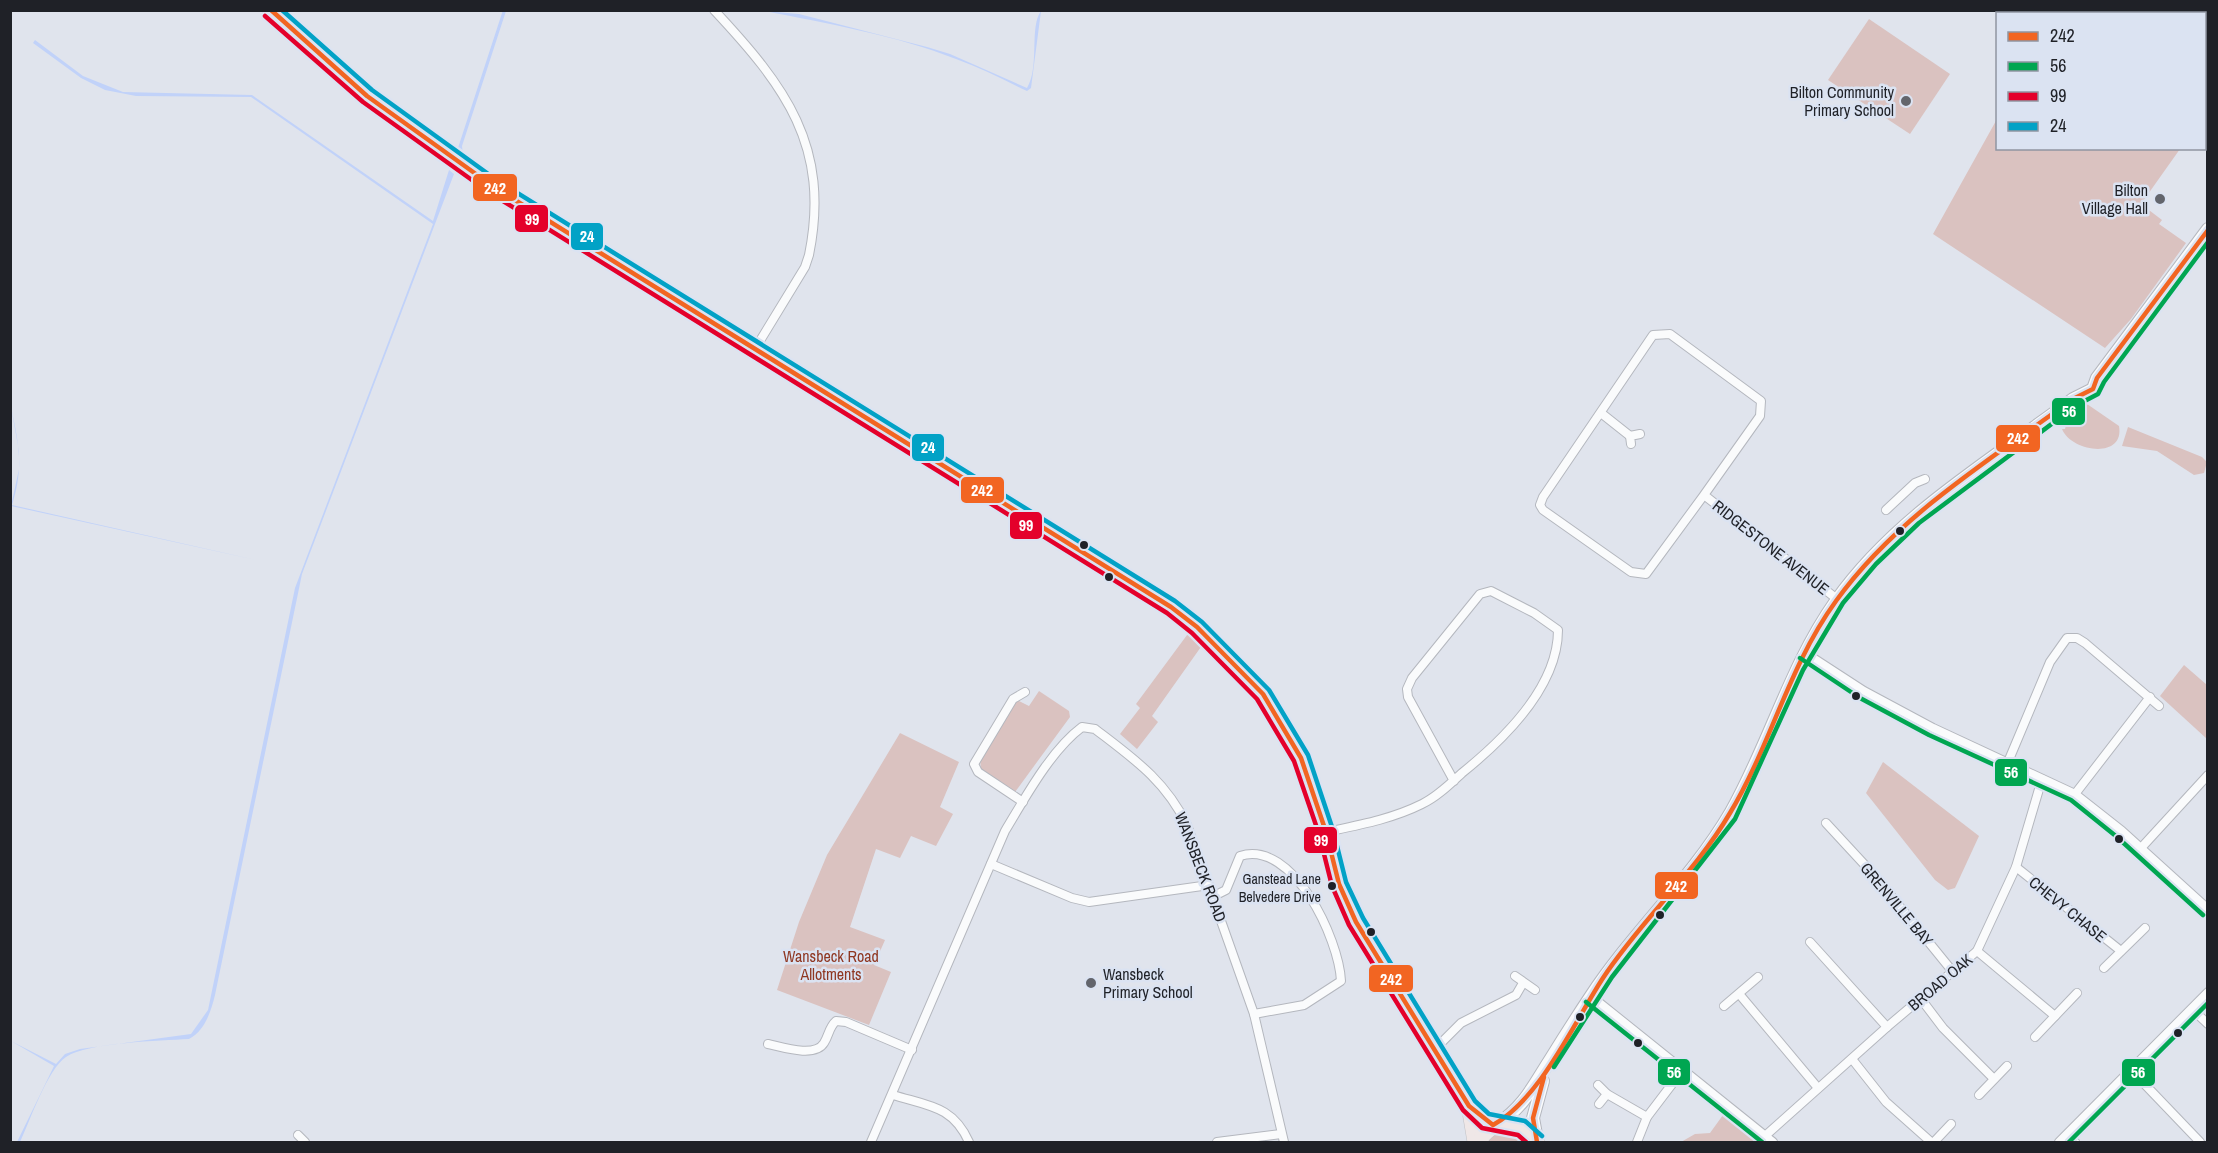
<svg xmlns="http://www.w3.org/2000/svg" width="2218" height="1153" font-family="'Archivo Narrow',sans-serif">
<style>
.green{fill:#dac2c0}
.water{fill:#c1d2f9}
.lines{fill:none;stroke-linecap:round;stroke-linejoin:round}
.street-casing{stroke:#b4b7be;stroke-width:10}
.secondary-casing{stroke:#b4b7be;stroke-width:14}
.highway-casing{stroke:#bfc1c5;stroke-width:16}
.street{stroke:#fafbfc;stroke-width:8}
.secondary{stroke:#fafbfc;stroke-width:12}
.highway{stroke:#efe7e7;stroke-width:15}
.bus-1-casing{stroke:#dbe3f2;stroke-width:9}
.bus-2-casing{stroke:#dbe3f2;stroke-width:9}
.bus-3-casing{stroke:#dbe3f2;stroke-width:9}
.bus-4-casing{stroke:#dbe3f2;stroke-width:9}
.bus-1{stroke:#f26522;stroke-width:4.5}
.bus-2{stroke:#00a651;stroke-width:4.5}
.bus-3{stroke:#e4002b;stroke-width:4.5}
.bus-4{stroke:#02a2c6;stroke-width:4.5}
.poi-dot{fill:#63656c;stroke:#dbe3f2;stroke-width:2}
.bus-dot{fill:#1f2127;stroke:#dbe3f2;stroke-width:2}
.labels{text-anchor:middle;stroke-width:5;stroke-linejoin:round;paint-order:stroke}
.bus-label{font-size:14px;fill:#1f2127;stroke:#dbe3f2;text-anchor:end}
.poi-label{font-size:16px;fill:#1f2127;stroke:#dbe3f2;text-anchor:end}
.street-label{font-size:16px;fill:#1f2127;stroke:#dbe3f2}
.park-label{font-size:16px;fill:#8f3722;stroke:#dbe3f2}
.line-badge{stroke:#dbe3f2;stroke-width:2}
.badge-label{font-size:16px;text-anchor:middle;font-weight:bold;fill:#fff}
</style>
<rect width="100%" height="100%" fill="#e0e4ed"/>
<!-- green -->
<g class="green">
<polygon points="1869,19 1950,74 1910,134 1828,80"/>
<polygon points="1997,119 1998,148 2180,149 2141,204 2162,220 2159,224 2186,243 2131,319 2105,348 1933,234"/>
<path d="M2087,404l32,22c6,34 -48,26 -57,3h3l4,-15z"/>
<polygon points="2128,427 2202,457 2207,462 2204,473 2194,475 2157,451 2122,446"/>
<polygon points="1190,631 1203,644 1152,716 1158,722 1137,749 1120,734 1140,708 1136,704"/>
<polygon points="2184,665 2207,685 2207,739 2160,696"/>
<polygon points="1039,691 1069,711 1070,717 1015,792 981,769 980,759 1017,700 1029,706"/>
<polygon points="900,733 959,762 940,807 953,814 936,846 911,836 900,858 876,849 850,927 885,940 874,965 891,972 869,1025 777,990 799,922 827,855"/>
<polygon points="1883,762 1979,836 1955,888 1948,890 1935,880 1866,793"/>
<polygon points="1723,1115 1757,1142 1681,1142 1695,1134 1710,1133"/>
<polygon points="1512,1130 1530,1142 1486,1142 1496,1132"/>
</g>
<!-- water -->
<g class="water">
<polygon points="503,10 506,11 462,146 463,155 457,151"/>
<path d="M765,11l34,3 128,33 23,7 77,34c13,-21 2,-61 14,-77l-10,77 -4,3c-23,-11 -46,-23 -71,-32 -61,-24 -127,-35 -191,-48z"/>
<path d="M35,40l48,36 40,16 129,3 181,126 16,-51 5,4 -152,400 -87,421c-4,16 -10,36 -26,44 -29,2 -101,3 -123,18 -19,13 -36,64 -46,85h-3l37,-76 -43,-25 45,23 9,-10 15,-5 111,-15 17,-24 87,-422 138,-364 -182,-127 -115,-1 -31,-6 -24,-12 -48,-35z"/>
<path d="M11,407c8,38 13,60 1,98l244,55 -245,-54 8,-37v-18z"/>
</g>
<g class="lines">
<defs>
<g id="street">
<path d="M714,10c71,76 117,136 95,245l-4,12 -50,82"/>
<polyline points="1601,413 1630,436"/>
<polyline points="1631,444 1630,436 1640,434"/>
<polyline points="1704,495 1760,416 1761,401 1670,334 1653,335 1543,497 1540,505 1543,510 1631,572 1646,574 1704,495 1837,599"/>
<polyline points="1886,510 1915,483 1925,479"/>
<polyline points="1804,652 1864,691 1933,728 2075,794 2122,831 2208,909"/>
<polyline points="2008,762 2050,662 2067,638 2077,638 2085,643 2159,706"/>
<polyline points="2075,794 2150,697"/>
<polyline points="1023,802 978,772 974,764 1013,699 1025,692"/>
<polyline points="1826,823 1875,876 1953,972"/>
<path d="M1326,832c33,-7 66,-13 96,-28 15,-7 28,-20 40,-31 41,-33 96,-86 96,-143l-24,-17 -43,-22 -11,3 -68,84 -5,11 1,8 46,84"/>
<polyline points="2141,848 2208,775"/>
<polyline points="991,864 1072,898 1089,902 1209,885"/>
<polyline points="2016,867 2121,951"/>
<path d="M1214,896l12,-6 14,-34c53,-17 99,83 101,125l-37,24 -50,9"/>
<polyline points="1810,942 1887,1027"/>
<polyline points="1977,951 2055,1016"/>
<polyline points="2104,968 2145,928"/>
<polyline points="1515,976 1535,990"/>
<polyline points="1740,995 1818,1088"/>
<polyline points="1591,996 1773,1142"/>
<polyline points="1921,999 1943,1028 1994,1079"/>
<polyline points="1724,1006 1758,977"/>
<polyline points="2192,1009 2208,1024"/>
<polyline points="2035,1037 2077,993"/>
<path d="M768,1044c14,3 47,14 56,-1 5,-8 5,-16 12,-22l10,1 66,28"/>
<polyline points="1434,1050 1461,1023 1516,995 1523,983"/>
<polyline points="1852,1059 1886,1102 1931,1142"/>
<polyline points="2131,1070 2200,1142"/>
<polyline points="1598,1085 1607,1094 1599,1104"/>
<polyline points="1607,1094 1647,1117"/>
<path d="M893,1095c36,11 60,11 76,47"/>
<polyline points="1979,1095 2007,1066"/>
<polyline points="298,1135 305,1142"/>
<polyline points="2067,1135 2075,1142"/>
<polyline points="1765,1136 1887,1027 1977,951 2016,867 2042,779"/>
<path d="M871,1142l134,-311c20,-33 46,-81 77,-104l13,2c39,30 70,51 92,96l67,189 30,128"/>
<polyline points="1217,1142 1281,1134"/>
<polyline points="1637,1142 1647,1117 1682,1071"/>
<polyline points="1934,1142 1951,1124"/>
<polyline points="2059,1142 2208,992"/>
</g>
<g id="secondary">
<path d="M1497,1125c28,-20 35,-37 53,-65 13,-21 27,-43 41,-64 42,-64 101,-117 140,-184 39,-69 59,-146 105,-211 60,-85 155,-140 237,-202l20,-10 4,-11 111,-149"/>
<polyline points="1537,1140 1533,1118 1543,1081"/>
</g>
<g id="highway">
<polyline points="270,10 367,96 494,187 1171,607 1197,627 1263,694 1301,758 1326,832 1339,884 1356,922 1469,1106 1486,1121 1497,1125"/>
<polyline points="1469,1106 1475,1142"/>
<path d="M1479,1142c13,-25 43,-21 58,0"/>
</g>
</defs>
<!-- street casing -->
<use href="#street" class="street-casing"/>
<!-- secondary casing -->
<use href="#secondary" class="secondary-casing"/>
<!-- highway casing -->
<use href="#highway" class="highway-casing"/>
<!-- street -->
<use href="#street" class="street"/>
<!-- secondary -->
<use href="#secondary" class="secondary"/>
<!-- highway -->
<use href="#highway" class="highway"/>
<defs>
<g id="bus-1">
<path d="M271,10l96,86 127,91 677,420 26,20 66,67 38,64 25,74 13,52 17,38 113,184 24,19c48,-27 80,-101 110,-147 38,-58 92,-105 127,-165 41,-68 58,-146 106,-212 61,-85 154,-141 237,-202l20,-10 4,-11 111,-148"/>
<polyline points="1537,1142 1533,1118 1544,1077"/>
</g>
<g id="bus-2">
<polyline points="1800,658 1860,698 1929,735 2071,800 2117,837 2203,915"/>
<polyline points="1586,1002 1762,1142"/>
<polyline points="1554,1067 1612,977 1735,819 1803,670 1843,603 1876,564 1919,523 2077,405 2098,394 2104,382 2208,242"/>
<polyline points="2069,1142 2208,1003"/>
</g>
<polyline id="bus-3" points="265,16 363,102 490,193 1167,613 1192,633 1257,699 1294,761 1319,834 1332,886 1349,925 1463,1110 1482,1128 1518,1135 1526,1142"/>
<polyline id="bus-4" points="282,10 372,90 498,181 1175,601 1202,622 1269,690 1308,755 1333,830 1346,882 1363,918 1475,1101 1489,1114 1525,1121 1542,1136"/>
</defs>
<!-- bus-1 casing -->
<use href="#bus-1" class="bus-1-casing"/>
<!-- bus-2 casing -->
<use href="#bus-2" class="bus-2-casing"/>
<!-- bus-3 casing -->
<use href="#bus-3" class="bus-3-casing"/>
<!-- bus-4 casing -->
<use href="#bus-4" class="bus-4-casing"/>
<!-- bus-1 -->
<use href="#bus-1" class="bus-1"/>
<!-- bus-2 -->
<use href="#bus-2" class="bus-2"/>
<!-- bus-3 -->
<use href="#bus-3" class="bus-3"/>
<!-- bus-4 -->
<use href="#bus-4" class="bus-4"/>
</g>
<!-- markers -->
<g class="poi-dot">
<circle cx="1906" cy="101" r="6"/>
<circle cx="2160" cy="199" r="6"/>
<circle cx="1091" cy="983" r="6"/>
</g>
<g class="bus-dot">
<circle cx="1900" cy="531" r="5"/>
<circle cx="1084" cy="545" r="5"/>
<circle cx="1109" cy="577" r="5"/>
<circle cx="1856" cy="696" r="5"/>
<circle cx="2119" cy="839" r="5"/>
<circle cx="1332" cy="886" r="5"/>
<circle cx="1660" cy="915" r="5"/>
<circle cx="1371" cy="932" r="5"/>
<circle cx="1580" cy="1017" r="5"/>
<circle cx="2178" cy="1033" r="5"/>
<circle cx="1638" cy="1043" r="5"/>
</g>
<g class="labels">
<!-- bus labels -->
<g class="bus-label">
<text x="1321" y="884">Ganstead Lane<tspan x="1321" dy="18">Belvedere Drive</tspan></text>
</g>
<!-- poi labels -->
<g class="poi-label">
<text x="1894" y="98">Bilton Community<tspan x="1894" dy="18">Primary School</tspan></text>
<text x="2148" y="196">Bilton<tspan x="2148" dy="18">Village Hall</tspan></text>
<text x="1103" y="980" text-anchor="start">Wansbeck<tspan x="1103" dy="18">Primary School</tspan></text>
</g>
<!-- street labels -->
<g class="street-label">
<text transform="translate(1771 547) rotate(38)" y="6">RIDGESTONE AVENUE</text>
<text transform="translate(1201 867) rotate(69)" y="6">WANSBECK ROAD</text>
<text transform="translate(1897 904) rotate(50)" y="6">GRENVILLE BAY</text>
<text transform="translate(2068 909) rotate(39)" y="6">CHEVY CHASE</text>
<text transform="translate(1940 982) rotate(-40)" y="6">BROAD OAK</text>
</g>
<!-- park labels -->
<g class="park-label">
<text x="831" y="962">Wansbeck Road<tspan x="831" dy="18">Allotments</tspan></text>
</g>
</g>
<g class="line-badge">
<rect x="472" y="173" width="46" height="29" rx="6" fill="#f26522"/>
<rect x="514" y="204" width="35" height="29" rx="6" fill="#e4002b"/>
<rect x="570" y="222" width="34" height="29" rx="6" fill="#02a2c6"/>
<rect x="2051" y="397" width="35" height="29" rx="6" fill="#00a651"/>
<rect x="1995" y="424" width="46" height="29" rx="6" fill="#f26522"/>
<rect x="911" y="433" width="34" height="29" rx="6" fill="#02a2c6"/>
<rect x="960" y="476" width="45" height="28" rx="6" fill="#f26522"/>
<rect x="1009" y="511" width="34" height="29" rx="6" fill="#e4002b"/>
<rect x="1994" y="758" width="34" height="29" rx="6" fill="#00a651"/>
<rect x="1303" y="826" width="35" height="28" rx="6" fill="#e4002b"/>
<rect x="1654" y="871" width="45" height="29" rx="6" fill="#f26522"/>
<rect x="1368" y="964" width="46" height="29" rx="6" fill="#f26522"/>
<rect x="1657" y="1058" width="34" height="28" rx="6" fill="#00a651"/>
<rect x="2121" y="1058" width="35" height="29" rx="6" fill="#00a651"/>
</g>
<g class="badge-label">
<text x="495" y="194">242</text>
<text x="532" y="225">99</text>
<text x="587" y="242">24</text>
<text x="2069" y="417">56</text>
<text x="2018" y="444">242</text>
<text x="928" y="453">24</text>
<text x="982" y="496">242</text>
<text x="1026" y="531">99</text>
<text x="2011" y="778">56</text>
<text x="1321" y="846">99</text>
<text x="1676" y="892">242</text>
<text x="1391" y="985">242</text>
<text x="1674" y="1078">56</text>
<text x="2138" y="1078">56</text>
</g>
<!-- border -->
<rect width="2218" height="1153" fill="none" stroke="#1f2127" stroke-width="24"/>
<!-- legend -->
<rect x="1996" y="12" width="210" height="138" fill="#dbe3f2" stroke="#9095a1" stroke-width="1.5"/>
<rect x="2008" y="32" width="30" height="9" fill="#f26522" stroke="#9095a1" stroke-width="1.5"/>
<text x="2050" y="42" font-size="18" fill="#1f2127">242</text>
<rect x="2008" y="62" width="30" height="9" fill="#00a651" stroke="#9095a1" stroke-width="1.5"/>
<text x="2050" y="72" font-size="18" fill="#1f2127">56</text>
<rect x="2008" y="92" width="30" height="9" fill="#e4002b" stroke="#9095a1" stroke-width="1.5"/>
<text x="2050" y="102" font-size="18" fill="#1f2127">99</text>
<rect x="2008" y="122" width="30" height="9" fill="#02a2c6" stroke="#9095a1" stroke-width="1.5"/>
<text x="2050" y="132" font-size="18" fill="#1f2127">24</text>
</svg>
